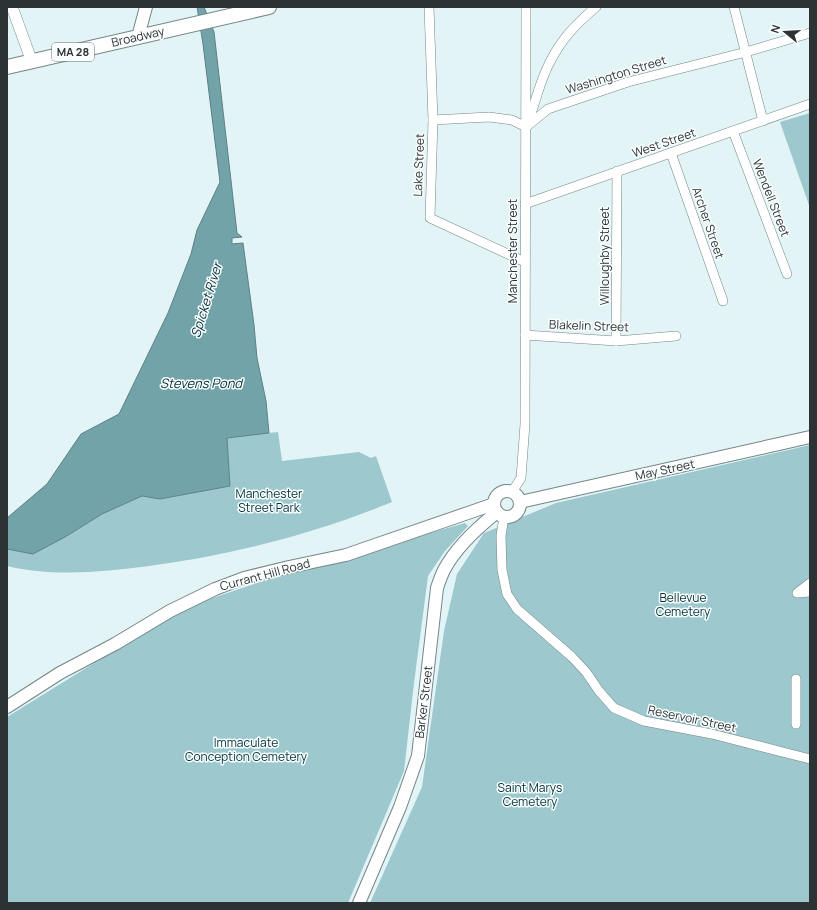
<svg xmlns="http://www.w3.org/2000/svg" width="817" height="910" font-family="Manrope,sans-serif">
<style>
.green{fill:#9cc8ce}
.water{fill:#72a3a9;stroke:#5d8186}
.lines{fill:none;stroke-linecap:round;stroke-linejoin:round}
.minor-casing{stroke:#758587;stroke-width:10}
.tertiary-casing{stroke:#758587;stroke-width:12}
.secondary-casing{stroke:#758587;stroke-width:14}
.primary-casing{stroke:#758587;stroke-width:16}
.minor{stroke:#fff;stroke-width:9}
.tertiary{stroke:#fff;stroke-width:11}
.secondary{stroke:#fff;stroke-width:12}
.primary{stroke:#fff;stroke-width:14}
.labels{text-anchor:middle;stroke-width:3;stroke-linejoin:round;paint-order:stroke}
.shield{fill:#fafefe;stroke:#6a7071;stroke-width:1}
.shield-label{font-size:11px;font-weight:bold;fill:#2d3334}
.street-label{font-size:12px;fill:#2d3334;stroke:#fafefe}
.park-label{font-size:12px;fill:#003238;stroke:#fafefe}
.water-label{font-size:13px;font-style:italic;fill:#003137;stroke:#fafefe}
</style>
<rect width="100%" height="100%" fill="#e2f4f6"/>
<!-- green -->
<g class="green">
<polygon points="810,113 810,208 780,122"/>
<path d="M278,432l4,29 77,-9 12,6 5,-2 16,46c-78,32 -160,53 -243,64 -47,6 -95,11 -142,0v-17l26,5 32,-17 37,-23 40,-18 18,3 70,-13 -3,-48z"/>
<polygon points="810,445 810,903 370,903 422,787 444,631 457,574 484,533 556,503"/>
<polygon points="465,523 468,526 445,551 428,576 414,683 404,771 348,903 7,903 7,717 141,634 192,605 263,581"/>
</g>
<!-- water -->
<polygon class="water" points="197,7 204,7 214,32 237,233 242,237 232,238 232,244 243,243 254,325 257,358 266,401 269,433 227,438 230,486 160,499 142,496 102,514 65,537 33,554 7,549 7,518 47,484 81,434 119,414 168,313 191,254 197,230 220,182 203,44"/>
<g class="lines">
<defs>
<g id="minor">
<polyline points="429,7 433,120 430,218 525,262"/>
<polyline points="734,7 763,121"/>
<polyline points="433,120 489,117 512,120 526,127"/>
<path d="M528,122c7,-18 12,-41 21,-58 12,-25 27,-40 47,-57"/>
<polyline points="526,127 548,109 628,82 746,52 810,33"/>
<polyline points="733,131 787,274"/>
<polyline points="671,153 723,301"/>
<polyline points="525,204 810,104"/>
<polyline points="525,335 616,341 676,336"/>
<polyline points="616,341 617,171"/>
<polyline points="512,492 521,478 525,424 526,7"/>
<polyline points="504,516 501,536 502,570 507,594 517,609 572,657 586,672 599,691 614,708 644,721 712,734 810,759"/>
<polyline points="810,583 797,593 810,592"/>
<polyline points="796,679 796,724"/>
</g>
<polyline id="tertiary" points="12,7 32,62"/>
<g id="secondary">
<polyline points="138,37 146,7"/>
<circle cx="507" cy="504" r="13"/>
<polyline points="520,502 810,437"/>
<polyline points="7,707 60,673 115,644 170,611 215,589 244,578 289,567 346,555 494,504"/>
<path d="M359,903l41,-96 18,-51 19,-168c2,-6 4,-12 7,-18 12,-23 33,-42 53,-58"/>
</g>
<polyline id="primary" points="7,67 269,7"/>
</defs>
<!-- minor casing -->
<use href="#minor" class="minor-casing"/>
<!-- tertiary casing -->
<use href="#tertiary" class="tertiary-casing"/>
<!-- secondary casing -->
<use href="#secondary" class="secondary-casing"/>
<!-- primary casing -->
<use href="#primary" class="primary-casing"/>
<!-- minor -->
<use href="#minor" class="minor"/>
<!-- tertiary -->
<use href="#tertiary" class="tertiary"/>
<!-- secondary -->
<use href="#secondary" class="secondary"/>
<!-- primary -->
<use href="#primary" class="primary"/>
</g>
<g class="labels">
<!-- shield labels -->
<rect class="shield" x="52" y="43" width="42" height="18" rx="3"/>
<g class="shield-label">
<text x="73" y="56">MA 28</text>
</g>
<!-- street labels -->
<g class="street-label">
<text transform="translate(138 37) rotate(-13)" y="4">Broadway</text>
<text transform="translate(616 75) rotate(-17)" y="4">Washington Street</text>
<text transform="translate(664 143) rotate(-19)" y="4">West Street</text>
<text transform="translate(419 165) rotate(-88)" y="4">Lake Street</text>
<text transform="translate(771 198) rotate(69)" y="4">Wendell Street</text>
<text transform="translate(708 223) rotate(71)" y="4">Archer Street</text>
<text transform="translate(513 251) rotate(-90)" y="4">Manchester Street</text>
<text transform="translate(605 256) rotate(-90)" y="4">Willoughby Street</text>
<text transform="translate(589 326) rotate(2)" y="4">Blakelin Street</text>
<text transform="translate(665 470) rotate(-12)" y="4">May Street</text>
<text transform="translate(265 575) rotate(-15)" y="4">Currant Hill Road</text>
<text transform="translate(424 702) rotate(-83)" y="4">Barker Street</text>
<text transform="translate(692 719) rotate(12)" y="4">Reservoir Street</text>
</g>
<!-- park labels -->
<g class="park-label">
<text x="269" y="498">Manchester<tspan x="269" dy="14">Street Park</tspan></text>
<text x="683" y="602">Bellevue<tspan x="683" dy="14">Cemetery</tspan></text>
<text x="246" y="747">Immaculate<tspan x="246" dy="14">Conception Cemetery</tspan></text>
<text x="530" y="792">Saint Marys<tspan x="530" dy="14">Cemetery</tspan></text>
</g>
<!-- water labels -->
<g class="water-label">
<text transform="translate(206 300) rotate(-73)" y="5">Spicket River</text>
<text x="201" y="388">Stevens Pond</text>
</g>
</g>
<!-- border -->
<rect width="817" height="910" fill="none" stroke="#2d3334" stroke-width="16"/>
<!-- north arrow -->
<g transform="translate(785 32) rotate(288)" stroke="#fafefe" stroke-width="3" paint-order="stroke">
<path d="M0-3L7 15L0 10L-7 15Z" fill="#2d3334"/>
<text y="-6" font-size="11" font-weight="bold" text-anchor="middle" fill="#2d3334">N</text>
</g>
</svg>
